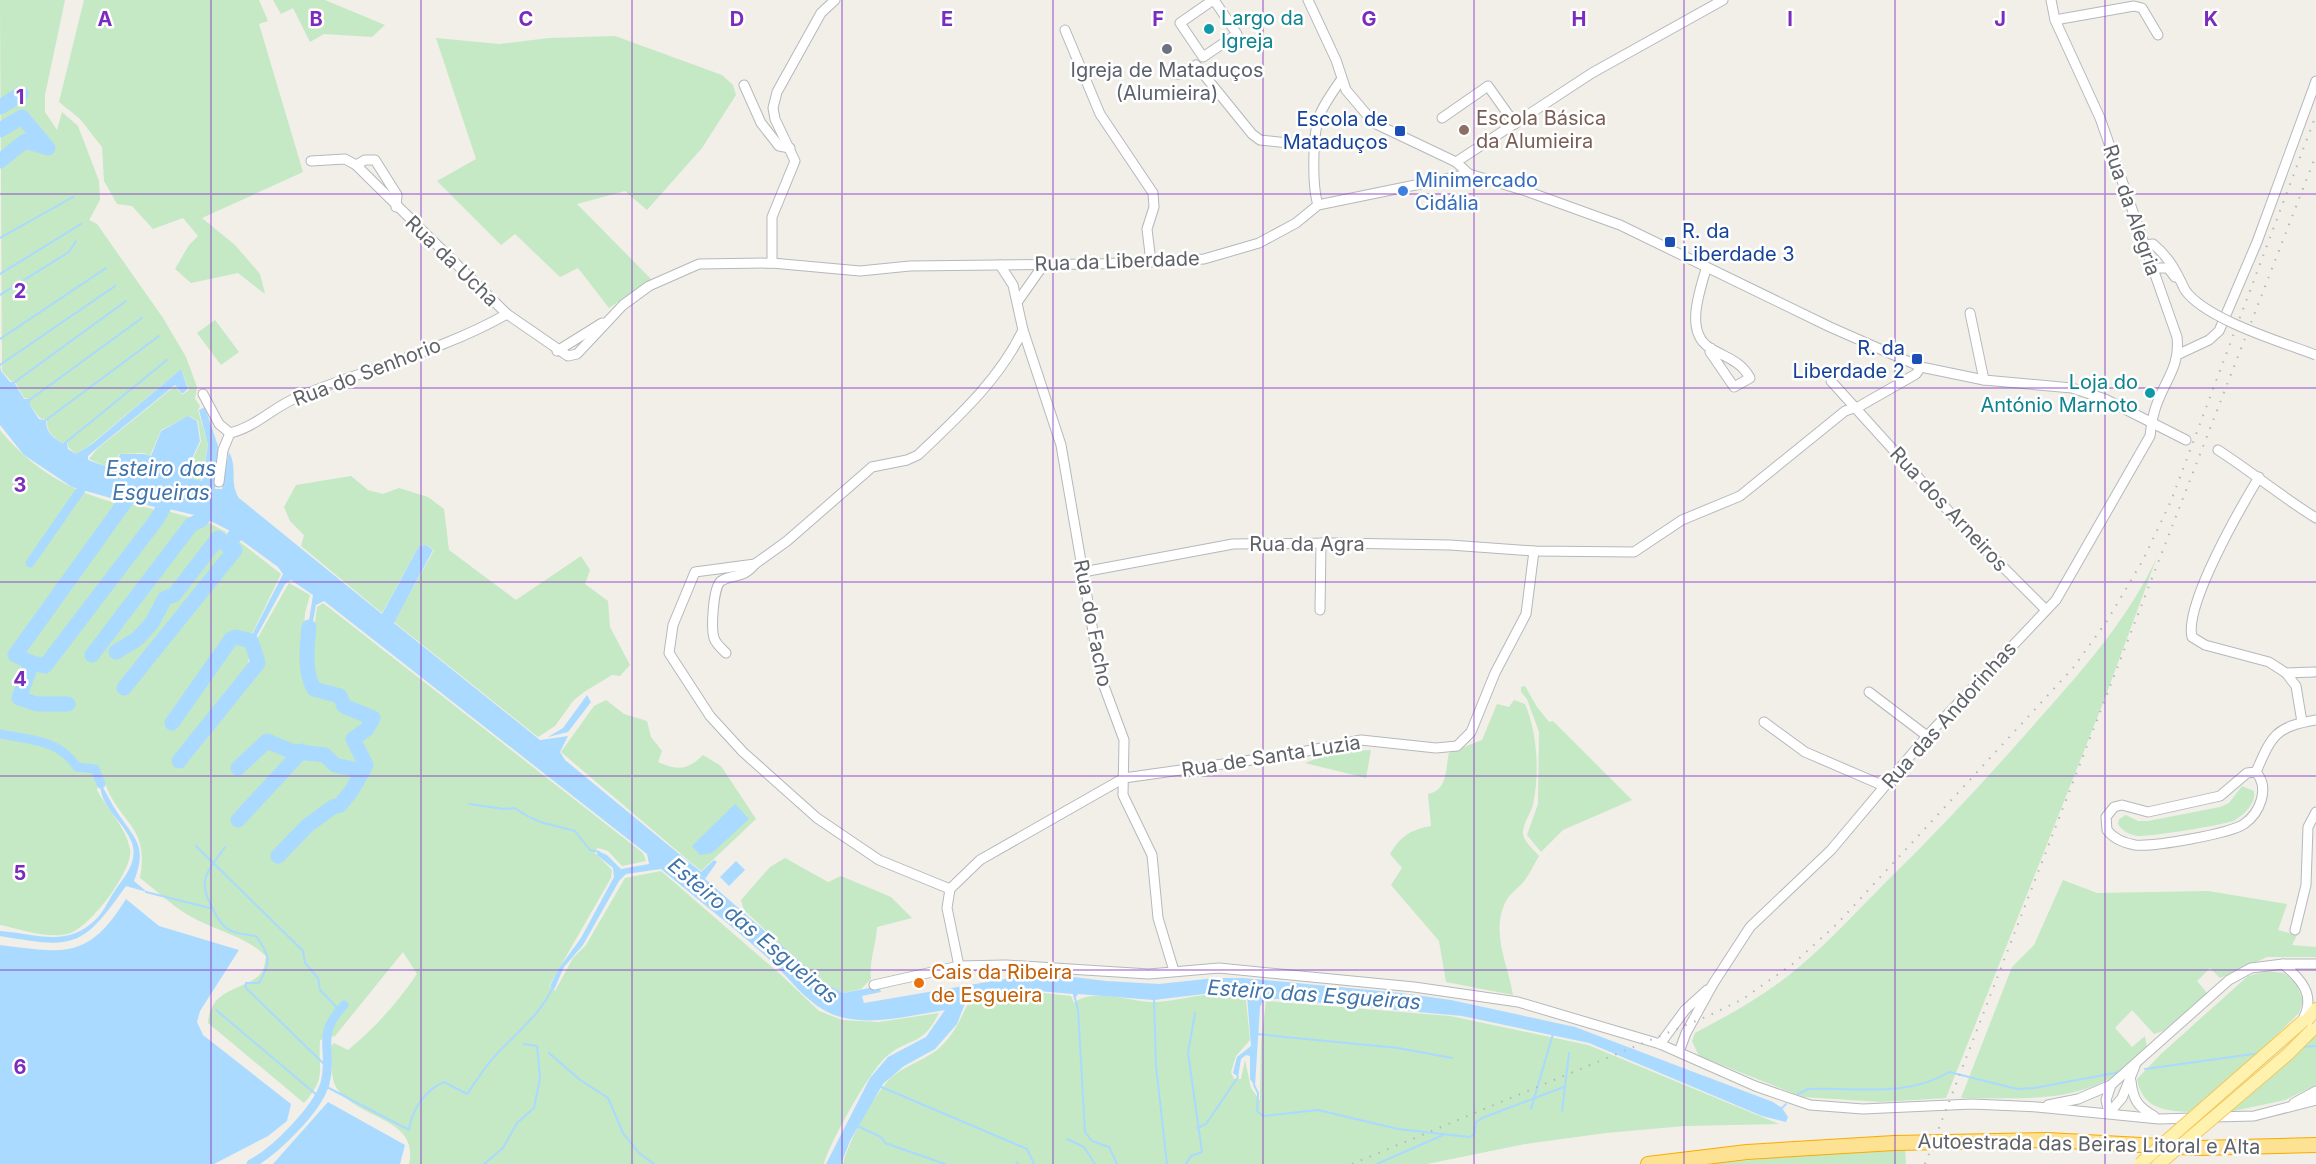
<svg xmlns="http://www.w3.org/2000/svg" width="2316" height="1164" font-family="Inter,sans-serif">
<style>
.green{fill:#c5e8c5}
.water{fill:#aadaff}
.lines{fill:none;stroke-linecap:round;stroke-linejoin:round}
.stream{stroke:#aadaff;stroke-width:2}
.canal{stroke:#aadaff;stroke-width:9}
.river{stroke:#aadaff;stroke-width:15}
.minor-casing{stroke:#b5b8bc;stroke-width:11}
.major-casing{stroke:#f2c960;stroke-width:14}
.highway-casing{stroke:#f9ab00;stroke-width:16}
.minor{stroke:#fff;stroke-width:9}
.major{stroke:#fff2af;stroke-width:12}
.highway{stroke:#fde293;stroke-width:14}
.rail{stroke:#b6b7b8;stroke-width:2;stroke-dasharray:1.5 8;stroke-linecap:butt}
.minor-bridge-casing{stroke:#b5b8bc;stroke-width:11;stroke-linecap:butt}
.major-bridge-casing{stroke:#f2c960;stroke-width:14;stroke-linecap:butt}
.minor-bridge{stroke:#fff;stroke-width:9}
.major-bridge{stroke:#fff2af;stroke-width:12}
.grid{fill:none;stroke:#7b2cbf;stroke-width:1.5;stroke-opacity:0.55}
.culture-dot{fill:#0f9aa8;stroke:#fff;stroke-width:2}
.worship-dot{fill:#6b7280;stroke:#fff;stroke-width:2}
.education-dot{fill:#8d6e63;stroke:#fff;stroke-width:2}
.transit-dot{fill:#1a4fb4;stroke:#fff;stroke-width:2}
.shop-dot{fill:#3f7fe0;stroke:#fff;stroke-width:2}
.food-dot{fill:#e8710a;stroke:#fff;stroke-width:2}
.labels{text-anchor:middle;stroke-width:5;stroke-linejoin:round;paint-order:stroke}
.culture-label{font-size:20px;fill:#0d838f;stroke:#fff;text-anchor:start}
.worship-label{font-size:20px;fill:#5b616d;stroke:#fff}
.education-label{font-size:20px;fill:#785e54;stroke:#fff;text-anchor:start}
.transit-label{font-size:20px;fill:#164399;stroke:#fff;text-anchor:end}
.shop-label{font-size:20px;fill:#366cbe;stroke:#fff;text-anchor:start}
.street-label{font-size:20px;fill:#5f6368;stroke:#fff}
.food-label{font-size:20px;fill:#c56008;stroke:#fff;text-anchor:start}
.water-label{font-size:21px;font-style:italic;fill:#4174aa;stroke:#fff}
.grid-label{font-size:20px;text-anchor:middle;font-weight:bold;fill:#7b2cbf;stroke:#fff;stroke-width:5;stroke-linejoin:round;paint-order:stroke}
</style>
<rect width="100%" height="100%" fill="#f1efe8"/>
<!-- green -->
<g class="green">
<path d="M0,0h65l-20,95v17l12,18 5,-18 16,14 21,55 1,19 -11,20 8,4 66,94 23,39 11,30 -2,12 5,7 -2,4 10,35 -7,36 -12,-3 3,-17 9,-20 -3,-20 -9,-5 -28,14 -11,26 -6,-3 -25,1 -3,10 -11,2 -16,-7 8,-10 78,-63 7,9 7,-5 -8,-21 -90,75 -15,10 -7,-6 -2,-7 -5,2c-9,-6 -16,-12 -15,-23l-7,-2 -10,-13v-6l-6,-1 -9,-16 -4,-1 -9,-10z"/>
<polygon points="84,0 259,0 268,21 259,24 303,172 202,218 235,245 260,274 265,294 238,273 191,283 175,269 189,245 198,236 183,218 153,229 132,206 117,204 104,181 102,147 80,119 59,102"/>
<polygon points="273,0 325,0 385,25 372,37 324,34 310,42 293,8 281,14"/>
<polygon points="615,36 722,75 733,85 736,95 702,148 647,210 625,191 577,204 651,279 609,308 578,268 560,277 515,234 501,245 437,181 476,159 436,38 499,44 549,38"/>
<polygon points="215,320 239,352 221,365 197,333"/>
<path d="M0,430c31,38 68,60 116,73l-2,7 7,3 9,-9 23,5v9l5,2 9,-9 40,11 19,10 -1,14 15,-4 41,32 -30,62 -21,-1 -5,5 20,3 5,6 -2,16 8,3 5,-7 -4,-22 32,-56 21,12 -5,18 -2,34 7,4 2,-4 5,-40 6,-4 320,250 3,8 -24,5 -14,-15 -10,-3 -4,4 18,18 -1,8 -62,108 6,5 18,-33 13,-13 39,-67 36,-7 119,103 39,37 23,9 37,2 60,-9c-18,35 -28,23 -52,43 -17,14 -57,86 -63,108h-415c11,-47 -52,-44 -73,-77 -6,-10 -4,-30 -5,-41l3,-3 14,7c27,-22 50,-48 69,-76l-14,-22 -68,84 -15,4c-2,31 7,37 -16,63l-96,-80c2,-39 44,-32 55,-53 2,-4 2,-10 3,-14 -20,-20 -53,-26 -78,-41 -17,-10 -32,-25 -48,-37 10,-54 -22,-54 -36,-98l-6,1 -1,9c10,19 29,37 33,59 4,21 -41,80 -62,85 -20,5 -48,-5 -68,-9z"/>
<polygon points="351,476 368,490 383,494 399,488 428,497 444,509 449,550 516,600 581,556 590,570 585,584 608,601 610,627 630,665 620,676 612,675 584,692 573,701 555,726 538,737 394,622 434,550 426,545 419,546 382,613 301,546 304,535 290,521 284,507 296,485"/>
<path d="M2157,557l-54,146 -157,395 -64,4 -79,-5 -104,-41 -7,-15 3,-8c36,-19 72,-39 104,-66 31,-26 59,-57 88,-86 48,-47 93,-95 138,-146 49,-56 100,-109 132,-178z"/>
<polygon points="1525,686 1537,707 1549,722 1553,721 1632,800 1563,830 1541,852 1527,835 1538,804 1539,732 1527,699 1521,692 1521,687"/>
<path d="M606,700l18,14 23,7 4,16 11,14 -4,11c20,9 30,8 45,-7l18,11 35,53 -55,52 -140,-119 33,-46z"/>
<path d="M1514,700l11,4c12,28 15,69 8,100 -2,10 -11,20 -10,30 1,8 11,16 16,22 -5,8 -9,17 -14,24 -6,8 -14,12 -19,21 -16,31 2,63 7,94l-67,-13 -7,-41 -48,-56 11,-17 -12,-14c11,-18 20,-24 41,-28l-3,-32c20,-4 17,-24 21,-41l33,-13 15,-36 12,3z"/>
<polygon points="1371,750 1366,778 1305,763 1334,752"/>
<path d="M2242,786l12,5c2,12 -9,23 -19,29 -9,5 -87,17 -98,16 -8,-2 -15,-5 -19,-12l1,-5 7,-4 12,6h10l72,-14 9,-4z"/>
<path d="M785,858l43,24 13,-6 50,21 21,21 -35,9c-1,19 -8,33 -6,52l-10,10 -17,4 -19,-10 -29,-24 -52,-49 -3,-10 29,-33z"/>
<path d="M2063,880l34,13 111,-2 79,13 -9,26 19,5 -5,10 24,2v10h-49l-47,21 -10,-10 -13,13 10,12 -44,38 -9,3 -22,-24 -17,18 17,19 13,-11 2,12c-51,58 -115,50 -186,50l51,-131 22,-22z"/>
<path d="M2267,971l17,2 13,12 6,16 -4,12 -44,43 -66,56c-25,-1 -47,-4 -52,-33l24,-25 87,-78z"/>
<path d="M1044,993l27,3 3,7c18,-15 55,-2 76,-1 31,1 67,-17 96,-2l4,40 -14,16 -5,16 3,7h7l4,-19 6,28 9,13 1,-58 5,-42 184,15 138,29 191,79 -94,2 -79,7 -81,11 -98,20h-584c6,-24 32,-72 50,-88 14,-11 31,-16 44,-26 16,-13 22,-29 31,-46l41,-10 19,1 5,6z"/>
<polygon points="2316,1034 2316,1085 2285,1100 2229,1112"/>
<polygon points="1905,1147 1906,1164 1704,1164"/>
</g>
<!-- water -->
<g class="water">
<path d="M0,364l1,7 9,11h4l10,17h6v6l9,14 7,1c0,12 6,17 16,23l5,-1 1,7 8,5 16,-10 89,-75 7,20 -6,5 -7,-9 -79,64 -8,7v4l17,6 11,-1 4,-11h24l7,2 10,-25 27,-15 9,5 3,20 -9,20 -2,17 13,3 6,-36 -9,-35 6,-3 13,39 -3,43h7l7,-37c9,16 0,31 10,46l143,116 37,-68 7,-1 7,5 -39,73 146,117 28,-4 -8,16 5,8 136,112 13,-12 3,2 -12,17 120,104 19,10 35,-7 2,6 -19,4 2,7 176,-30 66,8 53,3 56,-6h28l158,15 50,7 124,27 198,75 9,6 6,9 -2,5 -24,-6 -173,-73 -127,-27 -184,-17h-14l-4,8 -5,79 -5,-7v-23l-4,-1 -5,4 -3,18 -5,-4 4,-16 14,-11 -4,-51 -27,-3 -66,8 -76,-6 -4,6 -1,-6 -35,-3 -5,7 -4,-7 -63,10 -9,23 -22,25 -31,17 -21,18 -33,57 -9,23h-15l44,-86 18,-21 38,-20 19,-27c-32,5 -68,15 -100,8 -34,-7 -51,-36 -75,-58 -35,-32 -73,-61 -109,-91l-35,5 -7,7 -36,64 -19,22 -10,23 -4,-4 9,-18 22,-30 33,-61 -1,-9 -16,-13 1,-4 9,4 14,14 28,-5 -2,-10 -323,-253 -8,4 -8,44 -3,-3 8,-51 -22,-15 -6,4 -30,55 3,24 -7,2 3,-13 -5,-10 -22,-3 9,-4 14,4 33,-65 -5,-7 -37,-27 -14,5 5,-13 -29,-15 -38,-9 -8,11 2,-11 -28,-7 -12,10 2,-10 -49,-14 -48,-32 -24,-30z"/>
<polygon points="587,695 591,702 568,732 548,737 563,728"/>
<path d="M100,783c6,9 11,20 17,29 18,27 31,34 17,69l13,11 -21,-6c-44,62 -51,63 -126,50v-5c39,3 69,18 99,-15 7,-8 11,-19 17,-27 10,-14 22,-28 16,-46 -8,-22 -32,-35 -32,-60z"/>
<polygon points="735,804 749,819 712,853 700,855 692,846"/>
<polygon points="736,861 745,870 729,886 720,877"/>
<path d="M126,899l33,27 80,24 -39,61 -3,11 6,13 88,69 -4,17 -19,15 -54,28h-214v-219c65,8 88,15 126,-46z"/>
<polygon points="328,1102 405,1145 400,1164 273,1164"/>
</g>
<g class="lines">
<!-- stream -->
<g class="stream">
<polyline points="0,238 73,197"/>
<polyline points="0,274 81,224"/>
<polyline points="0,295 69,252 76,241"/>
<polyline points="0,339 106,268"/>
<polyline points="0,365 115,286"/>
<polyline points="12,384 126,301"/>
<polyline points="28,401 142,318"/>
<polyline points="46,420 159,336"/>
<polyline points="65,443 167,360"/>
<path d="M469,804l35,5 11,-1c22,16 35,16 60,23l15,19 9,2"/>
<polyline points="196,846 303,951 305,963 318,978 320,990 339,1010"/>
<path d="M225,847c-22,31 -28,34 -9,68 11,19 19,18 40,21 14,20 16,25 3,47h-13l-1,4 81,79"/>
<polyline points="146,892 210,908"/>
<polyline points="1075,998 1078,1010 1085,1132 1092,1141 1109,1147 1117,1164"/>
<polyline points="1154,999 1156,1066 1167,1164"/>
<polyline points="216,1010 318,1096"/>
<polyline points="1256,1034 1398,1048 1452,1058"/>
<polyline points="2301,1047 2316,1046"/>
<polyline points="549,1053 579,1079 608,1098 623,1133 639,1153 654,1164"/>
<polyline points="2145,1069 2260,1053"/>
<polyline points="1254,1085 1258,1093 1257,1111 1263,1116 1318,1110 1398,1129 1469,1137 1474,1135 1476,1122 1482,1118 1564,1087"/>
<path d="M325,1086l84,44c2,-19 17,-41 35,-48l23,12c7,-10 14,-21 22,-31 21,-26 50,-45 64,-76"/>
<polyline points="879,1086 1027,1149 1034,1164"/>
<path d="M1798,1094l10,-5c48,-2 99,9 141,-17l68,17 17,-1 86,-16"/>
<polyline points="1782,1108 1786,1104"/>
<polyline points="1531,1109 1553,1034"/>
<polyline points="1562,1111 1569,1053"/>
<polyline points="855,1125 881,1137 885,1143 945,1164"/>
<polyline points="1197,1128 1206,1124 1238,1077"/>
<polyline points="1067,1139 1084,1147 1095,1164"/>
<polyline points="1017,1162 1018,1164"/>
<polyline points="484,1164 503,1148 517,1123 534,1108 540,1078 537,1046 524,1044"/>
<polyline points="1186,1164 1191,1156 1202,1152 1188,1053 1195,1013"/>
<polyline points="1377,1164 1443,1135"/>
</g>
<!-- canal -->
<g class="canal">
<polyline points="30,563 87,481"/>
<path d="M0,734c30,6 58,5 77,33l18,2 6,15"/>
<path d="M251,1164c23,-12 67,-55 74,-81 9,-34 -11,-46 19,-78"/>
</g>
<!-- river -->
<g class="river">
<polyline points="0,107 21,94"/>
<polyline points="0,130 22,117 48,148"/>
<polyline points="0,161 25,141 45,147"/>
<polyline points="116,652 137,639 152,623 165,598 174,595 218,538 227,545 240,530"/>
<polyline points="92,655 191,525 201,520 213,504"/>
<polyline points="32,663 15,655 130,495"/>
<polyline points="124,688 235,550 227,545"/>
<polyline points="68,704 37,704 19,698 32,663 45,666 157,519 166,503"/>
<polyline points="172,723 231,639 236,637 251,641"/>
<polyline points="179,761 258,663 253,646"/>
<polyline points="238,768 267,741 291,751 325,755 335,765 363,771"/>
<polyline points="238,820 302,751"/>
<path d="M278,856l30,-31 25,-18 7,-2 12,-15 14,-25 -13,-26 14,-10 6,-11 -29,-12 -4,-10 -26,-7c-10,-17 -7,-43 -5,-62"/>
</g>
<defs>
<g id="minor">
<polyline points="1213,0 1180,23 1203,57 1237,34 1214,0"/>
<polyline points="1308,0 1336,60 1346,90 1374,123 1456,162 1469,174"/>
<polyline points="2055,20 2134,6 2142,8 2158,35"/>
<polyline points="1065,30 1100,114 1153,193 1154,207 1147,229 1151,262"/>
<polyline points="1173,74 1181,74 1196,65 1252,134 1260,140 1315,146"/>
<polyline points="744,85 761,123 779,146 790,148"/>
<polyline points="1442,118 1488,86 1515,124"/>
<polyline points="311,161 345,159 356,165 507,314 568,356 577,354 623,305 649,286 699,264 772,263 860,271 910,266 1098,264 1204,259 1259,243 1296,223 1318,205 1469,174 1526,191 1620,225 1830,327 1921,367 1984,380 2072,388 2105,399 2186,440"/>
<polyline points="1456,162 1592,73 1723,0"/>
<polyline points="356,165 365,160 375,160 397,195 396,207"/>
<path d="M1318,205c-6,-19 -6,-75 3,-93 5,-11 13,-22 20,-32"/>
<path d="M2145,245l8,-1c16,13 23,27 32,46"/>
<polyline points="772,263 772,217 795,161 775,119 773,108 777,92 821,13 835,0"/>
<polyline points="1000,265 1013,285 1023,330 1061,445 1101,678 1124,740 1123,795 1152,855 1158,918 1174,971"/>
<polyline points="2152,268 2168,268 2175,277"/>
<path d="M1706,269c-6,22 -22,63 4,79 16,10 30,12 40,30l-16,9 -24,-35 1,-4"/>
<polyline points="1018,301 1044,264"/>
<polyline points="1970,313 1984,380"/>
<polyline points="557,351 602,323"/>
<polyline points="2179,354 2209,340 2219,331 2257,242 2316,81"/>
<polyline points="1831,381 1963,527 2046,610"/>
<path d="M203,394l16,30 11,9c26,-6 43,-26 68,-36 68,-28 144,-46 209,-83"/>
<path d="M2218,450c34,22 64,47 98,68"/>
<path d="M2259,477c-18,30 -75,128 -67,160l13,8 64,17 17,11 28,-1"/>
<polyline points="219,482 223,450 230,433"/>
<polyline points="1083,572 1233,544 1336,543 1450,545 1534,551 1634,552 1682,520 1740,496 1845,411 1860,406 1916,374 1921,367"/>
<polyline points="1320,610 1321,543"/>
<path d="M726,653c-5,-5 -10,-9 -12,-15 -3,-10 -1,-51 7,-57 13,-8 21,-1 34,-17"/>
<polyline points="2286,673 2296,686 2302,722"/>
<polyline points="1869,692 1927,736"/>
<polyline points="1764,722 1805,752 1884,786"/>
<path d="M2256,772c14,16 4,41 -12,52 -15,10 -91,23 -109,21 -11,-2 -22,-7 -28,-15l-1,-13 8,-10 8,-2 26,7 72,-16 27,-23z"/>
<path d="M2256,772c16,-37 19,-45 60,-52"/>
<path d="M950,889l-71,-29 -62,-42 -74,-66 -33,-36 -41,-63 4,-28 22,-53 60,-8 32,-23 85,-74 35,-7 11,-5c40,-38 81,-75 105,-125"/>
<polyline points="2295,930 2306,885 2308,827 2316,812"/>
<polyline points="959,966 947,908 950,889 980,860 1124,778 1287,755 1361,740 1436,748 1457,746 1471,732 1495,673 1526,614 1534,551"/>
<polyline points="874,985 959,966 1006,965 1149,974 1219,968 1414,987 1518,1002 1660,1044 1755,1086 1810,1105 1863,1109 1972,1104 2037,1107 2159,1119 2193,1118"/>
<path d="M2303,1019c13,-24 -2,-40 -20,-55h33"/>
<polyline points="1660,1044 1685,1010 1707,990"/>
<path d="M1679,1052l7,-19 27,-49 37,-57 81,-77 96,-114 129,-136 94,-164c1,-8 2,-16 4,-23 7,-29 27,-44 23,-76l-77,-219 -45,-98 -4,-20"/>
<path d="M2131,1081c2,19 7,26 23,35"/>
<polyline points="2294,1103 2316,1091"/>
<polyline points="2048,1105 2078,1099 2111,1085"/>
<polyline points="2109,1113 2106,1100 2111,1085 2229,980 2251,968 2283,964"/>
<polyline points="2109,1113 2122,1098 2135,1066"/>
<polyline points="2213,1117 2254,1116 2316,1100"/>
</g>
<polyline id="major" points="2301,1023 2307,1020 2316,1009"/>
<polyline id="highway" points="1648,1164 1747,1152 1894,1143 2047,1140 2198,1148 2316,1145"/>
</defs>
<!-- minor casing -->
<use href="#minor" class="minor-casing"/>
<!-- major casing -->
<use href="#major" class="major-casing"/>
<!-- highway casing -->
<use href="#highway" class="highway-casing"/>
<!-- minor -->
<use href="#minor" class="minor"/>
<!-- major -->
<use href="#major" class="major"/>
<!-- highway -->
<use href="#highway" class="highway"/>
<!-- rail -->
<g class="rail">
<polyline points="1352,1164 1708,1016 1743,999 1794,963 1837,924 2073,668 2107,621 2143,560 2171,501 2316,115"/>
<polyline points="1925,1164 2316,155"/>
</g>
<defs>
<path id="minor-bridge" d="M2185,290c20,29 96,52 131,65"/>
<g id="major-bridge">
<polyline points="2140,1164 2301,1023"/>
<polyline points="2159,1164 2288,1054 2312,1030"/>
</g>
</defs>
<!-- minor-bridge casing -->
<use href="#minor-bridge" class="minor-bridge-casing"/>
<!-- major-bridge casing -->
<use href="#major-bridge" class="major-bridge-casing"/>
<!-- minor-bridge -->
<use href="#minor-bridge" class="minor-bridge"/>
<!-- major-bridge -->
<use href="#major-bridge" class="major-bridge"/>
</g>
<!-- grid -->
<path class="grid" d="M211,0v1164M421,0v1164M632,0v1164M842,0v1164M1053,0v1164M1263,0v1164M1474,0v1164M1684,0v1164M1895,0v1164M2105,0v1164M0,194h2316M0,388h2316M0,582h2316M0,776h2316M0,970h2316"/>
<!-- markers -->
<g class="culture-dot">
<circle cx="1209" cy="29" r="6"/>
<circle cx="2150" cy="393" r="6"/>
</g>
<circle class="worship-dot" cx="1167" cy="49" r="6"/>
<circle class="education-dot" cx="1464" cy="130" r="6"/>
<g class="transit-dot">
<rect x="1394" y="125" width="12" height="12" rx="3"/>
<rect x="1664" y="236" width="12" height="12" rx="3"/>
<rect x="1911" y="353" width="12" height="12" rx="3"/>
</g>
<circle class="shop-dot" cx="1403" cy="191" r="6"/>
<circle class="food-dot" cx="919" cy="983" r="6"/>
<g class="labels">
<!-- culture labels -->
<g class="culture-label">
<text x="1221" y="25">Largo da<tspan x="1221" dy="23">Igreja</tspan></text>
<text x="2138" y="389" text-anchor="end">Loja do<tspan x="2138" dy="23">António Marnoto</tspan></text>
</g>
<!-- worship labels -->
<g class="worship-label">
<text x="1167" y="77">Igreja de Mataduços<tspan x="1167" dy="23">(Alumieira)</tspan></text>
</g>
<!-- education labels -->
<g class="education-label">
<text x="1476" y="125">Escola Básica<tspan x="1476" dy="23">da Alumieira</tspan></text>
</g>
<!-- transit labels -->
<g class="transit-label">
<text x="1388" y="126">Escola de<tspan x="1388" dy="23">Mataduços</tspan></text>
<text x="1682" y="238" text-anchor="start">R. da<tspan x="1682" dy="23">Liberdade 3</tspan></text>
<text x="1905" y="355">R. da<tspan x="1905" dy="23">Liberdade 2</tspan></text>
</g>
<!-- shop labels -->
<g class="shop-label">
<text x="1415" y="187">Minimercado<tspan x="1415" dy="23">Cidália</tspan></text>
</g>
<!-- street labels -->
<g class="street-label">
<text transform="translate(2132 210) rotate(71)" y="7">Rua da Alegria</text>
<text transform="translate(452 261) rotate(44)" y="7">Rua da Ucha</text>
<text transform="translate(1117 261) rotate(-2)" y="7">Rua da Liberdade</text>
<text transform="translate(367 372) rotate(-21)" y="7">Rua do Senhorio</text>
<text transform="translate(1949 509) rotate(47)" y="7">Rua dos Arneiros</text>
<text x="1307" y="551">Rua da Agra</text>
<text transform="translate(1093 623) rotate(79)" y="7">Rua do Facho</text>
<text transform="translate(1949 715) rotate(-48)" y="7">Rua das Andorinhas</text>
<text transform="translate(1271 756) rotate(-9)" y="7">Rua de Santa Luzia</text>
<text transform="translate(2089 1144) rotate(1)" y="7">Autoestrada das Beiras Litoral e Alta</text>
</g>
<!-- food labels -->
<g class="food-label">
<text x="931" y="979">Cais da Ribeira<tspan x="931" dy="23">de Esgueira</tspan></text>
</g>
<!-- water labels -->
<g class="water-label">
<text x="161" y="476">Esteiro das<tspan x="161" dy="24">Esgueiras</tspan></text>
<text transform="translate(753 931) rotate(40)" y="7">Esteiro das Esgueiras</text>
<text transform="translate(1314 995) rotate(4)" y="7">Esteiro das Esgueiras</text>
</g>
</g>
<g class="grid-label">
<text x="105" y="26">A</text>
<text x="316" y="26">B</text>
<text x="526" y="26">C</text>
<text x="737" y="26">D</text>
<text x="947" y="26">E</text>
<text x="1158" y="26">F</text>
<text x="1369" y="26">G</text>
<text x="1579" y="26">H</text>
<text x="1790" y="26">I</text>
<text x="2000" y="26">J</text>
<text x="2211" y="26">K</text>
<text x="20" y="104">1</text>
<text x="20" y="298">2</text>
<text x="20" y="492">3</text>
<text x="20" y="686">4</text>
<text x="20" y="880">5</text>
<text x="20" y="1074">6</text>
</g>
</svg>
